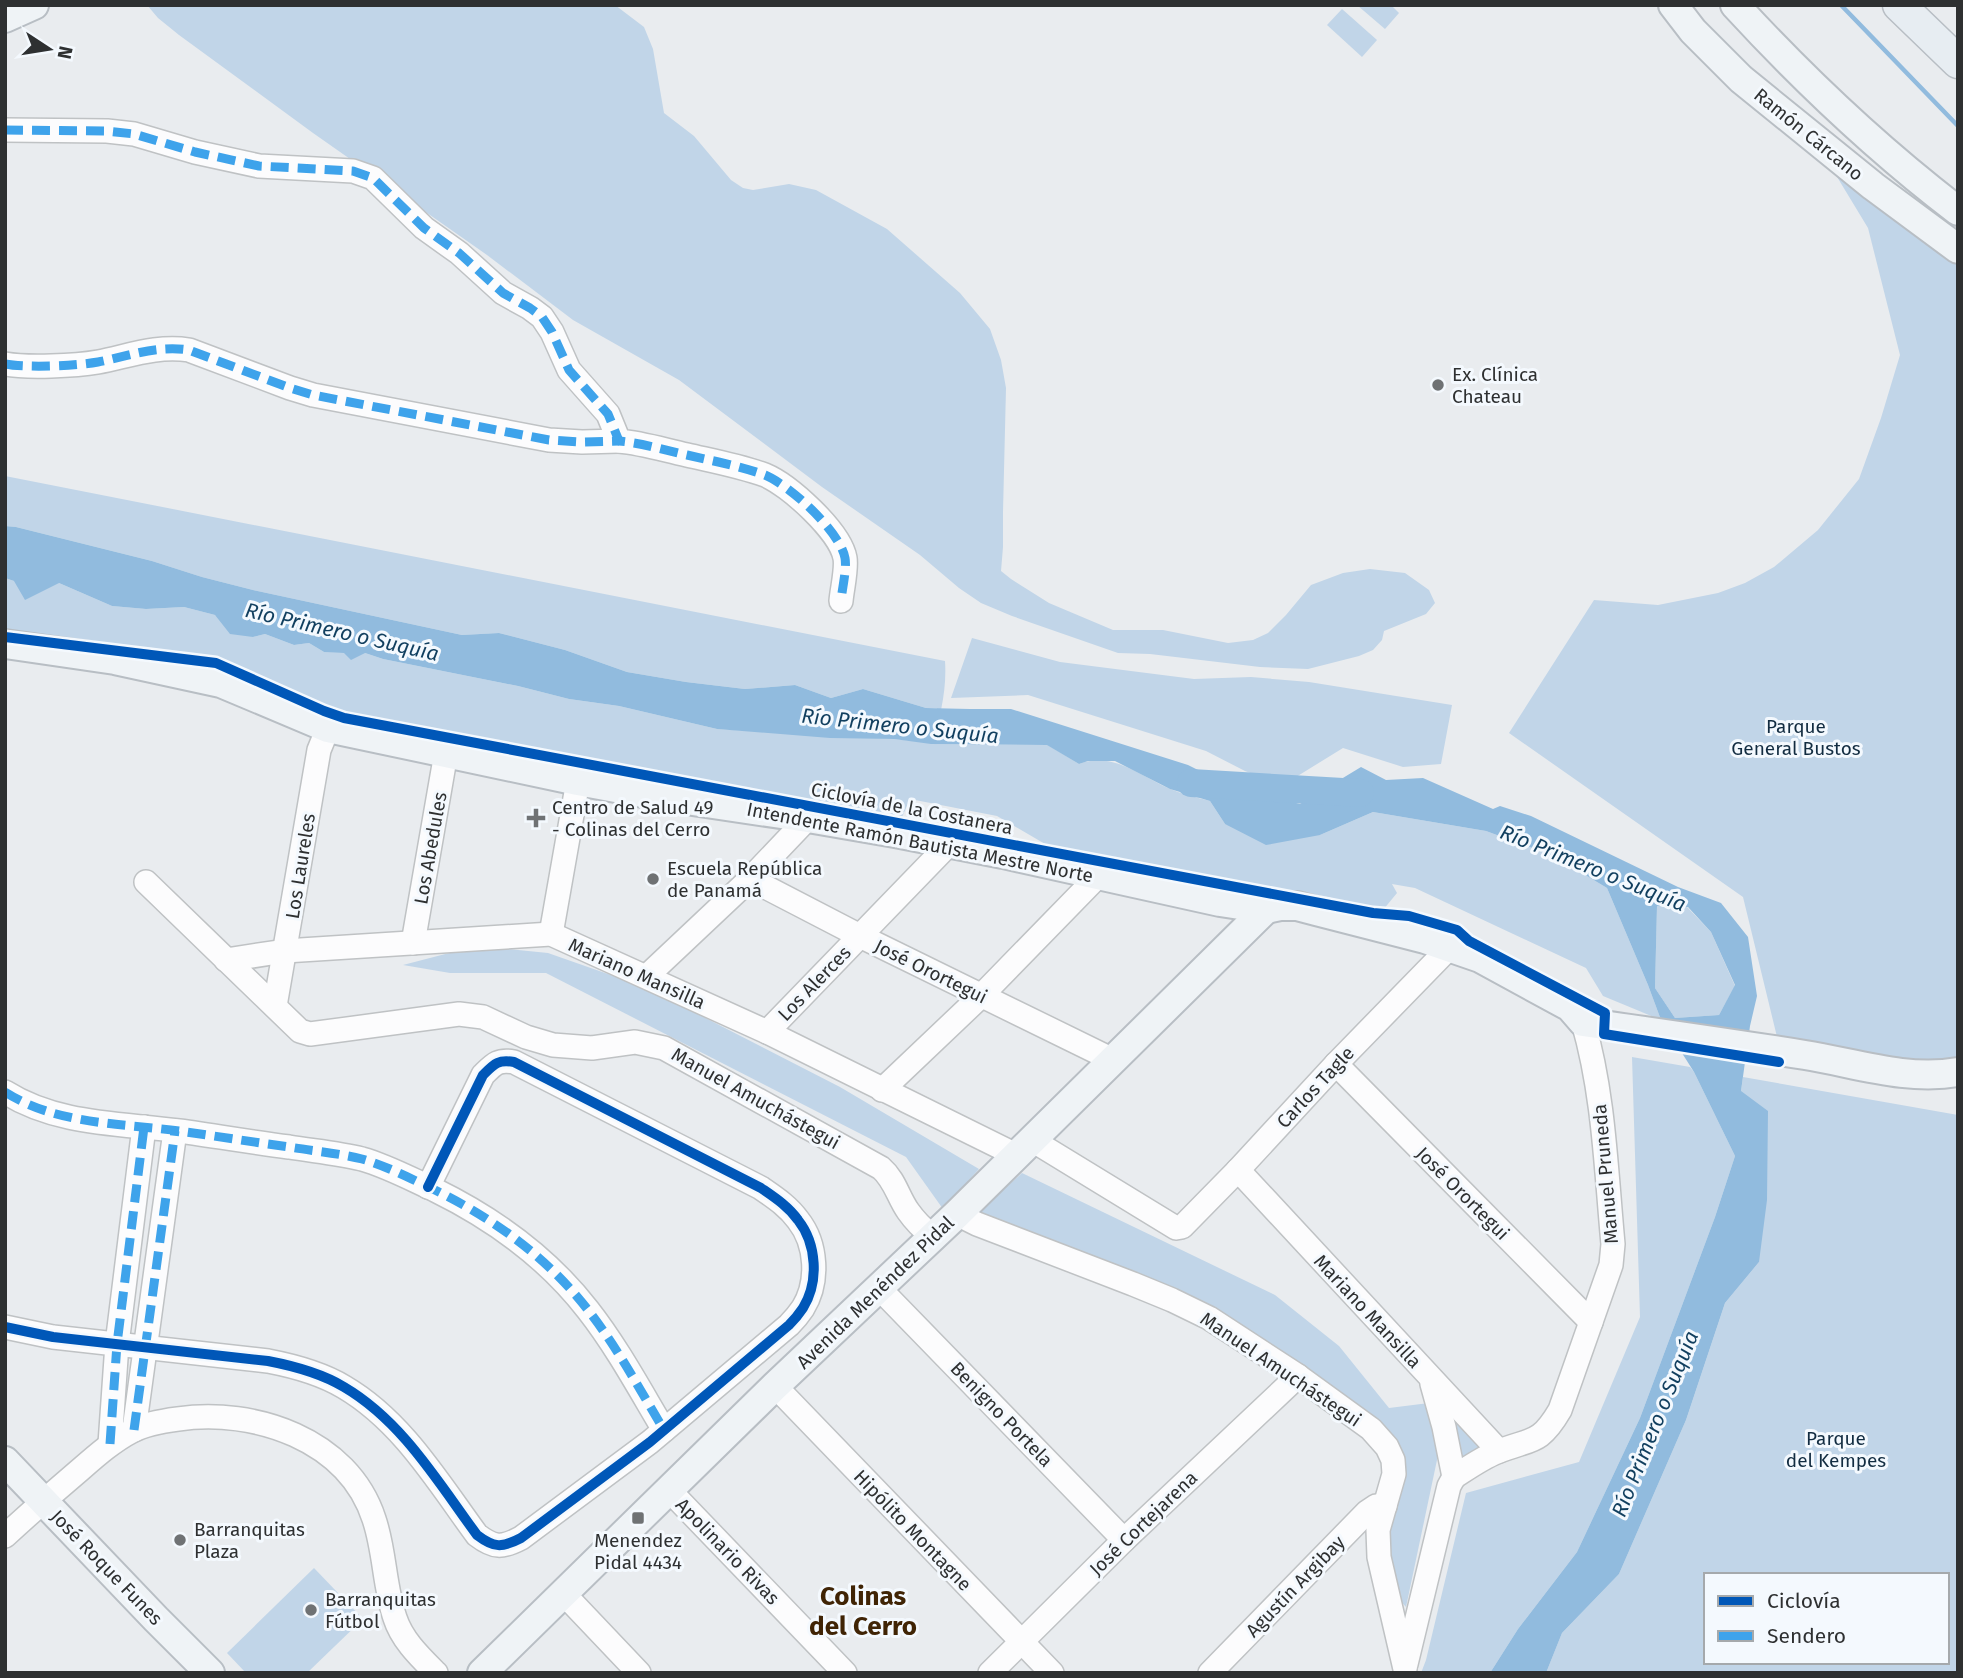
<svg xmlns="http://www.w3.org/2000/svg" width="1963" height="1678" font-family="'Fira Sans',sans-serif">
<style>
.green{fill:#c1d5e8;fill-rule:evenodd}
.water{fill:#91bbde;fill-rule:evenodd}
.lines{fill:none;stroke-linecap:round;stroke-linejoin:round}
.stream{stroke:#91bbde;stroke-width:4.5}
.river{stroke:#91bbde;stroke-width:28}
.minor-casing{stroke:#bfc2c4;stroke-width:26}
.major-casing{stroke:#b8bec4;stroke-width:32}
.highway-casing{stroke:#b8bec4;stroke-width:35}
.minor{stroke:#fcfcfd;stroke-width:23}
.major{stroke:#eff3f6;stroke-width:28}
.highway{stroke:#e7edf2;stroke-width:32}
.quiet{stroke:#3ea3eb;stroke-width:9;stroke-dasharray:18 9;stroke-linecap:butt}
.cycleway-casing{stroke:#f4f9fe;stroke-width:15}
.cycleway{stroke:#0057b8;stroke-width:10}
.poi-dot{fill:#6f7274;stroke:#f4f9fe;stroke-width:2.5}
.labels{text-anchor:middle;stroke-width:6;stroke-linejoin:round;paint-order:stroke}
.street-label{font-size:19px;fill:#2e3031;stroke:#f4f9fe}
.poi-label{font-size:19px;fill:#2e3031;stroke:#f4f9fe;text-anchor:start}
.park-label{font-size:19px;fill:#122c41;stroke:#f4f9fe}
.water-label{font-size:21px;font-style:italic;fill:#113f5f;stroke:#f4f9fe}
.district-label{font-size:26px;font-weight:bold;fill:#402405;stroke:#f4f9fe}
</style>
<rect width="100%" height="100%" fill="#e9ecef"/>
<!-- green -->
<g class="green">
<polygon points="147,5 615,5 644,27 653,49 664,113 694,136 731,180 743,188 753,190 789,184 816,190 887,229 960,293 990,329 1001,360 1006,388 1003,512 1003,547 1001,571 1011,579 1049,603 1113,630 1163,630 1228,643 1253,640 1268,633 1286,615 1311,585 1343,573 1370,569 1405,573 1429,590 1435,603 1426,614 1384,631 1382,640 1373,650 1359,656 1308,669 1260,667 1150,654 1118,653 1012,616 981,603 959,588 920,555 822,487 679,380 573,320 487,255 313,133 179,35 158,18"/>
<polygon points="1357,5 1391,5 1399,13 1385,29"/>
<polygon points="1342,9 1377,40 1362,57 1327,25"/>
<polygon points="1825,157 1958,256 1958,1063 1943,1066 1778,1041 1743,897 1509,733 1594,600 1658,605 1718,593 1745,583 1774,567 1818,530 1859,479 1881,418 1900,355 1868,228"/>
<path d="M5,476l940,185c2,29 -5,55 -12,83l115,1 31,19c32,-13 60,11 89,24 13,6 28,9 42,13l15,23 95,11 53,-23 113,19 57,21 29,15 35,21 41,97 13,35 -58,-24 -17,-28 -171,-80 -23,-4 5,9 -14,17 -82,-19 -42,8 -41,-4 -161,-44 -60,-35 -87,-17 -15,34 -567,-105 -88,-39 -235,-45v-66l9,3 45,2 53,23 34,3 38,-2 31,8 38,22 12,-3 29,11 15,-2 15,9 41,1 18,6 135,27 51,13 50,7 98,23 177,10 29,3 14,-34h-11l-63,-19 -32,9 -36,-13 -50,4 -59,-7 -59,-10 -62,-22 -66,-17 -37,2 -209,-45 -51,-13 -50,-16 -136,-34 -11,-1z"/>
<polygon points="972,638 1060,662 1194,679 1251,677 1309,682 1452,705 1441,764 1403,767 1343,748 1283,785 1245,771 1206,751 1028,695 951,698"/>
<polygon points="1657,905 1687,907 1711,932 1735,986 1719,1015 1675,1018 1655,988"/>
<polygon points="476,946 548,953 645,987 840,1087 979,1169 943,1209 906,1157 546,973 450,973 403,965"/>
<polygon points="1632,1057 1690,1067 1694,1072 1735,1156 1715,1217 1640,1418 1577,1552 1518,1629 1490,1673 1421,1673 1426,1660 1466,1493 1579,1462 1640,1317"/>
<path d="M1743,1077l215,38v558h-412l16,-40 57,-59 67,-154 39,-117 34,-41 -18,-171zM1706,1575h241v87h-241z"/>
<polygon points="1022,1173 1275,1295 1339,1346 1389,1408 1437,1402 1441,1441 1406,1607 1396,1596 1389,1581 1388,1528 1400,1484 1377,1427 1241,1325 1146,1279 973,1217"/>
<polygon points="1439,1394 1489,1449 1453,1462"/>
<polygon points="314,1568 363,1619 307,1673 246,1673 227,1653"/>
</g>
<!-- water -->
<path class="water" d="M5,526l11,1 136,34 50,16 51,13 209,45 37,-2 66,17 62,22 59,10 59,7 50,-4 36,13 32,-9 63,19 44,1h41l177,56 40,20 72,19 61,-37 25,13 37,-2 70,31 7,-3 31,10 147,71 43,16 27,34 9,59 -7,30 -9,65 27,20 -1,89 -8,62 -34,41 -39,117 -67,154 -57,59 -16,40h-56l28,-44 59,-77 63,-134 75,-201 20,-61 -41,-84 -33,-52 -13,-35 -41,-97 -35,-21 -29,-15 -57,-21 -113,-19 -53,23 -54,10 -41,-21 -15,-23 -40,-12 -55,-28h-27l-9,3 -32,-19 -116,-1 -37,-5 -64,-1 -113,-9 -98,-23 -50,-7 -51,-13 -135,-27 -18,-6 -14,7 -7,-7 -20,-1 -15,-9 -15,2 -29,-11 -12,3 -23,-3 -15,-19 -31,-8 -38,2 -34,-3 -53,-23 -34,17 -11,-19 -9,-3zM1657,906l31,1 23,25 24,53 -16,30 -44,3 -20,-30z"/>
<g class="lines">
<!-- stream -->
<polyline class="stream" points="1841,5 1958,126"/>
<!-- river -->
<polyline class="river" points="1191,783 1360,793"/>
<defs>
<g id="minor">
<path d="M5,130l102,1 27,3 61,18 64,14 94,5 20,7 51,50 35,25 44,40 27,15 12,9 10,15 17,38 39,44 11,27c23,2 45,9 68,14 26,6 53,11 78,20 24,10 75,56 80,83 2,11 -3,31 -4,43"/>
<path d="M5,364c22,4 70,2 93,-2 31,-6 59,-17 91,-12l101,38 23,7 236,45 33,2 37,-1"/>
<polyline points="750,879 860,936 1113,1060"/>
<path d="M146,882l154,149 10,3 149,-20 24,3 43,20 27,8 39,3 43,-6 29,6 217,120c14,12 17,29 27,43 7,10 15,18 24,25"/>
<polyline points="551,934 578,781"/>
<polyline points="413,943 446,753"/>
<polyline points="226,960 285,951 551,934 767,1032 1016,1155"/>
<polyline points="647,976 750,879 808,818"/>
<polyline points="275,1006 319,750 328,728"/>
<polyline points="767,1032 949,844"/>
<polyline points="1336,1064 1591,1322"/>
<polyline points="882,1090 982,995 1099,875"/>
<path d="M5,1092c52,33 115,31 174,39 36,5 73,11 110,16 24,4 49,6 73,12 25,7 49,20 73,31 59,29 112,67 153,120 29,37 52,80 76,120"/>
<polyline points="1032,1140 1176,1228 1182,1227 1238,1170 1336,1064 1450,947"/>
<polyline points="1238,1170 1499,1451"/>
<polyline points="957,1214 977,1224 1133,1284 1172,1300 1209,1318 1298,1376 1371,1429 1387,1447 1393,1460 1394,1474 1378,1530 1379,1557 1405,1669"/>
<polyline points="879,1288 1124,1540"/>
<path d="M5,1327l48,10 215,24c26,5 53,12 76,26 58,34 94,95 133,148 17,13 25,13 44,3l129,-96 139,-117c5,-5 10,-11 14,-17 16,-26 14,-64 -5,-88 -10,-14 -24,-23 -37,-32l-247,-126c-16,-3 -20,2 -31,13l-55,112"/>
<polyline points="1432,1384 1444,1427 1454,1477"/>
<polyline points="775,1386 1052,1673"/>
<polyline points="134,1430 175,1131"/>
<polyline points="110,1444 117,1344 144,1127"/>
<path d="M1454,1477c14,-9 28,-19 43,-25 34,-14 42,-6 63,-42l51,-145 2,-21c-7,-74 -9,-150 -30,-222"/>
<polyline points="669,1490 845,1673"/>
<path d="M5,1536c25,-23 50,-45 76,-67 16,-14 32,-28 51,-38 13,-7 30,-10 46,-12 76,-11 170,20 196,100 11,32 10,67 21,99 7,22 25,39 41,55"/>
<polyline points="564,1594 639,1673"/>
<polyline points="1406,1664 1449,1486 1454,1477"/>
<polyline points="990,1673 1124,1540 1298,1376"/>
<polyline points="1210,1673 1367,1512 1376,1506 1385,1506"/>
</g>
<g id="major">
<polyline points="1673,5 1693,31 1741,79 1873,186 1958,249"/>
<path d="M1735,5c69,75 142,144 223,206"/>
<polyline points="5,18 34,5"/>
<path d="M5,644l110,16 106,23 107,45 250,53 81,15 149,22 87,15 108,21 217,48 46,7 14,-3h17l19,5 109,28 55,19 90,49 13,15c74,11 148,21 222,33 50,8 101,26 153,17"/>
<polyline points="5,1461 156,1619 210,1673"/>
<polyline points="482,1673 775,1386 957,1214 1266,909"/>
</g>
<polyline id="highway" points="1899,5 1958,62"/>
</defs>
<!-- minor casing -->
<use href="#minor" class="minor-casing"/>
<!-- major casing -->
<use href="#major" class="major-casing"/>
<!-- highway casing -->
<use href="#highway" class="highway-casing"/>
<!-- minor -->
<use href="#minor" class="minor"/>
<!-- major -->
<use href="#major" class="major"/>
<!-- highway -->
<use href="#highway" class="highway"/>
<!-- quiet -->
<g class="quiet">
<path d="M5,130l102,1 27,3 61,18 64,14 94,5 20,7 51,50 35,25 44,40 27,15 12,9 10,15 17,38 39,44 11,27c23,2 45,9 68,14 26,6 53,11 78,20 24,10 75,56 80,83 2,11 -3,31 -4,43"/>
<path d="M5,364c22,4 70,2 93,-2 31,-6 59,-17 91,-12l101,38 23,7 236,45 33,2 37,-1"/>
<path d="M5,1092c52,33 115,31 174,39 36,5 73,11 110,16 24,4 49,6 73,12 25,7 49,20 73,31 59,29 112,67 153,120 29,37 52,80 76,120"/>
<polyline points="134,1430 175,1131"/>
<polyline points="110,1444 117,1344 144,1127"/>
</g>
<defs>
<g id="cycleway">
<polyline points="5,637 216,663 324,711 344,718 1373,913 1409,916 1457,930 1469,941 1605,1013 1604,1034 1779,1062"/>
<path d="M5,1327l48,10 215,24c26,5 53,12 76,26 58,34 94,95 133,148 17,13 25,13 44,3l129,-96 139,-117c5,-5 10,-11 14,-17 16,-26 14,-64 -5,-88 -10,-14 -24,-23 -37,-32l-247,-126c-16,-3 -20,2 -31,13l-55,112"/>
</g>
</defs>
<!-- cycleway casing -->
<use href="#cycleway" class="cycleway-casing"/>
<!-- cycleway -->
<use href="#cycleway" class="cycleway"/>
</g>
<!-- markers -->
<g class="poi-dot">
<circle cx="1438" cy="385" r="7"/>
<path d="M532.5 807.5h7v7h7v7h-7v7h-7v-7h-7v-7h7z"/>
<circle cx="653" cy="879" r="7"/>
<rect x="631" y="1511" width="14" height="14" rx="3.5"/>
<circle cx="180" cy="1540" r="7"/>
<circle cx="311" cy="1610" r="7"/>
</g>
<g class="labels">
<!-- street labels -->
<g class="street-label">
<text transform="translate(1809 134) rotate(39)" y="7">Ramón Cárcano</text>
<text transform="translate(912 808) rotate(11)" y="7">Ciclovía de la Costanera</text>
<text transform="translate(920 842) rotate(11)" y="7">Intendente Ramón Bautista Mestre Norte</text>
<text transform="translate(430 848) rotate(-80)" y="7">Los Abedules</text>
<text transform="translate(300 866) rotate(-81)" y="7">Los Laureles</text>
<text transform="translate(931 971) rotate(26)" y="7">José Orortegui</text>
<text transform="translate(637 973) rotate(24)" y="7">Mariano Mansilla</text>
<text transform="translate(814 983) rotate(-46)" y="7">Los Alerces</text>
<text transform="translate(1315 1087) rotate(-47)" y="7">Carlos Tagle</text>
<text transform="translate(756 1098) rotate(29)" y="7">Manuel Amuchástegui</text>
<text transform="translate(1605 1174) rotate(-95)" y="7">Manuel Pruneda</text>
<text transform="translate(1463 1193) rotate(45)" y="7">José Orortegui</text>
<text transform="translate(875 1292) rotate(-44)" y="7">Avenida Menéndez Pidal</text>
<text transform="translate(1368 1311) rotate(47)" y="7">Mariano Mansilla</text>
<text transform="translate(1281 1369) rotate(34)" y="7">Manuel Amuchástegui</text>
<text transform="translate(1002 1414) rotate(46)" y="7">Benigno Portela</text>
<text transform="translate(1143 1523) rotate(-44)" y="7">José Cortejarena</text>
<text transform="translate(913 1530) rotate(46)" y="7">Hipólito Montagne</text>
<text transform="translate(728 1551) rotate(46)" y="7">Apolinario Rivas</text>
<text transform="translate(107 1567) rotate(46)" y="7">José Roque Funes</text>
<text transform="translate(1295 1586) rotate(-46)" y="7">Agustín Argibay</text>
</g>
<!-- poi labels -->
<g class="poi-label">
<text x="1452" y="381">Ex. Clínica<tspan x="1452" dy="22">Chateau</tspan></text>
<text x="552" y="814">Centro de Salud 49<tspan x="552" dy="22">- Colinas del Cerro</tspan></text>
<text x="667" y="875">Escuela República<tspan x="667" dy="22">de Panamá</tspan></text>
<text x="194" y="1536">Barranquitas<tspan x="194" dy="22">Plaza</tspan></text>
<text x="638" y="1547" text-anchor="middle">Menendez<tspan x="638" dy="22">Pidal 4434</tspan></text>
<text x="325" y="1606">Barranquitas<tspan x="325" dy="22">Fútbol</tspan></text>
</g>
<!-- park labels -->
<g class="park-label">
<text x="1796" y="733">Parque<tspan x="1796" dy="22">General Bustos</tspan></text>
<text x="1836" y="1445">Parque<tspan x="1836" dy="22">del Kempes</tspan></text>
</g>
<!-- water labels -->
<g class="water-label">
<text transform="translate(342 632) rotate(13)" y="7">Río Primero o Suquía</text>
<text transform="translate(900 726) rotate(6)" y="7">Río Primero o Suquía</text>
<text transform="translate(1593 868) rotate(22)" y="7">Río Primero o Suquía</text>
<text transform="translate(1655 1424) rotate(-68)" y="7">Río Primero o Suquía</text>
</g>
<!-- district labels -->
<g class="district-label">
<text x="863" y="1605">Colinas<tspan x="863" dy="30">del Cerro</tspan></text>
</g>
</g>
<!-- border -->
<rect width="1963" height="1678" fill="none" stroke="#2e3031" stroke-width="14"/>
<!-- legend -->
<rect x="1704" y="1573" width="245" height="91" fill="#f4f9fe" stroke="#a5a9ac" stroke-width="2"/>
<rect x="1718" y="1596" width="35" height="10" fill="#0057b8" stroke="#a5a9ac" stroke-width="2"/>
<text x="1767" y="1608" font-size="21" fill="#2e3031">Ciclovía</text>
<rect x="1718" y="1631" width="35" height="10" fill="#3ea3eb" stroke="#a5a9ac" stroke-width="2"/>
<text x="1767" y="1643" font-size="21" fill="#2e3031">Sendero</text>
<!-- north arrow -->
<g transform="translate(49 49) rotate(102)" stroke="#f4f9fe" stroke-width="5" paint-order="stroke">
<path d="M0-5L12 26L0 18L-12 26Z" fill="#2e3031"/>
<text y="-10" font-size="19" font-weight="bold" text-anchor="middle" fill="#2e3031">N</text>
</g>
</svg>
